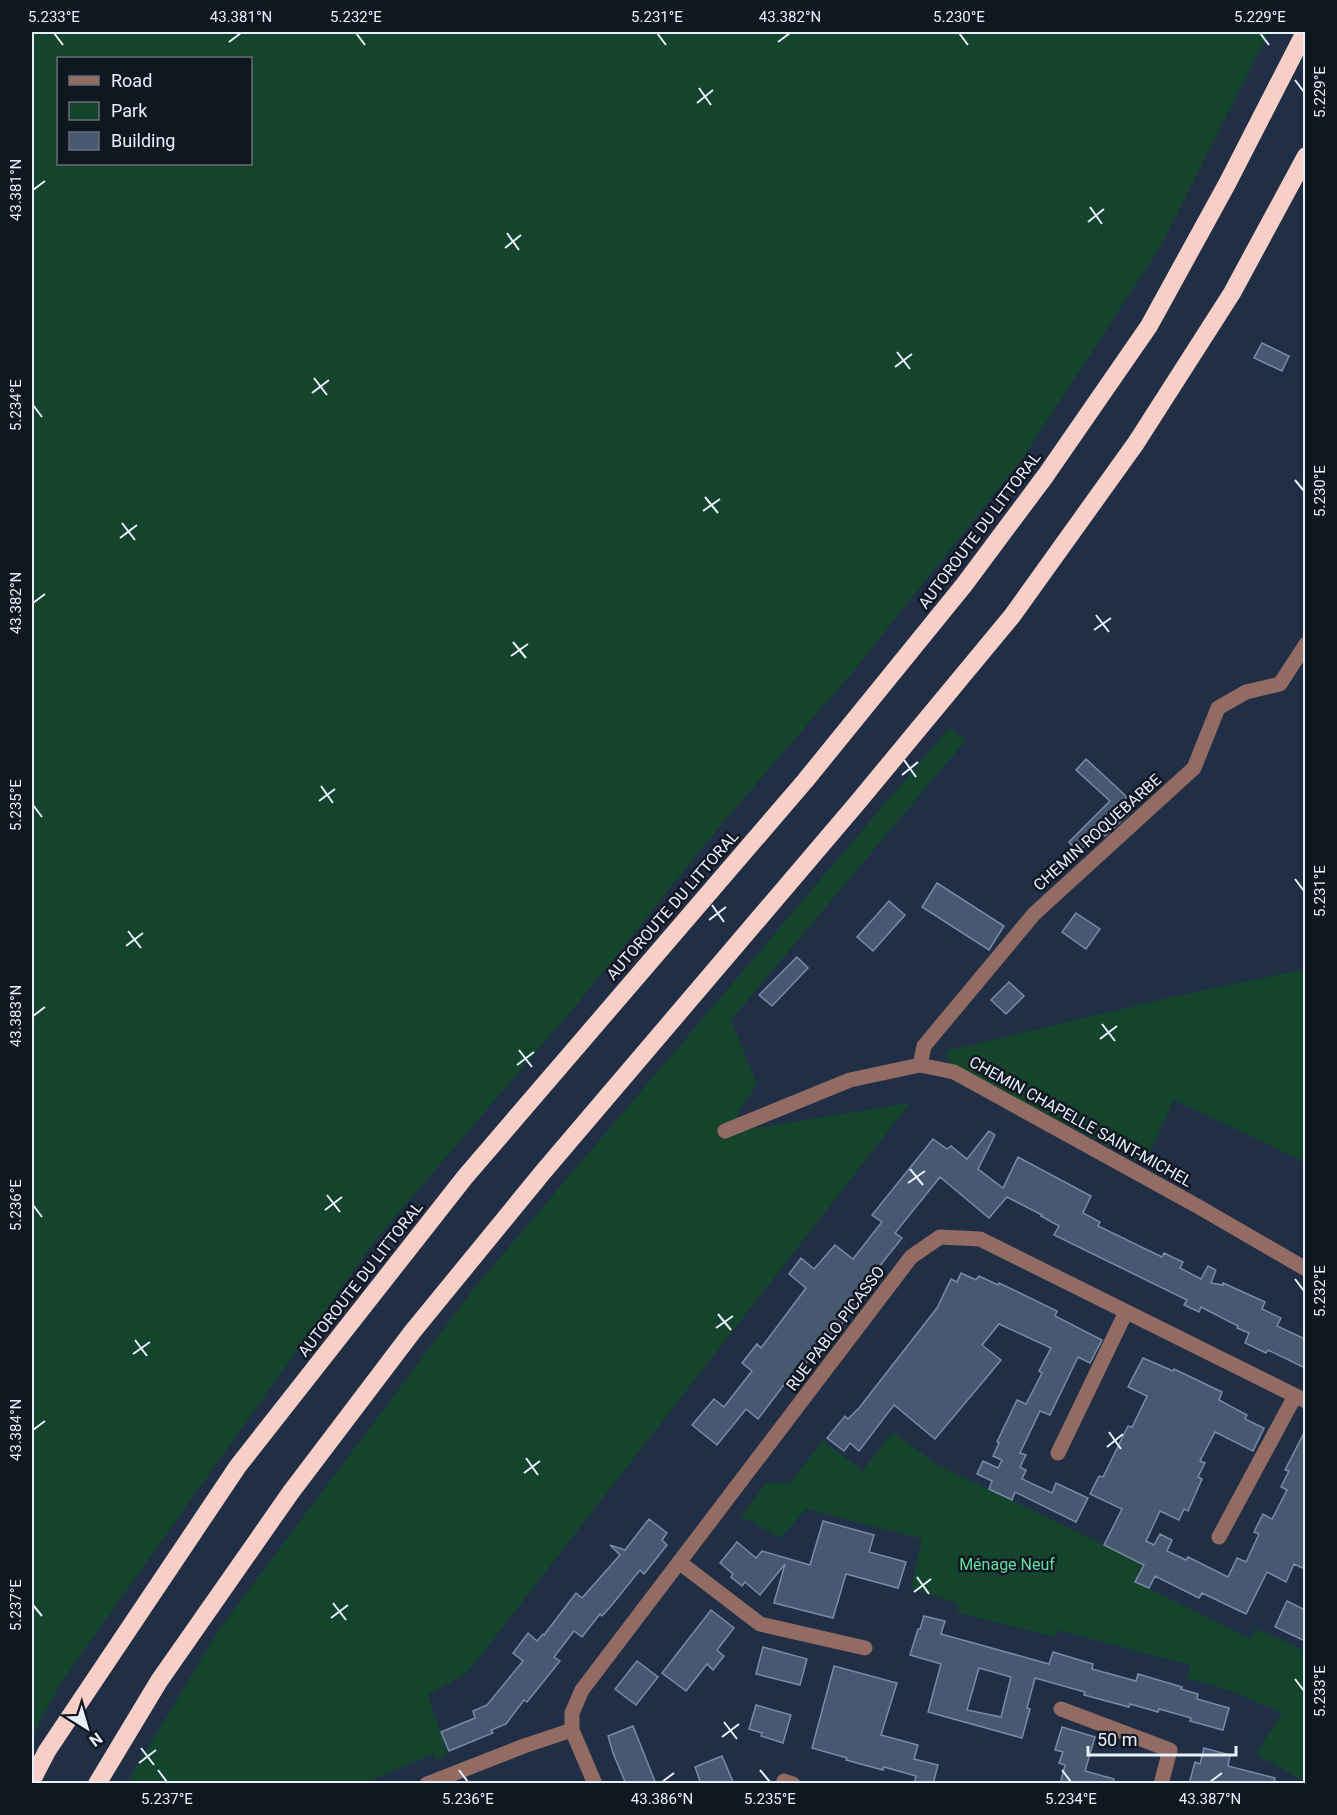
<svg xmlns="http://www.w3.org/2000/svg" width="1337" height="1815" font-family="Roboto,sans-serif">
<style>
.green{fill:#15442c;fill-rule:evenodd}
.building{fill:#475871;stroke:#7a8ba7;stroke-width:1.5;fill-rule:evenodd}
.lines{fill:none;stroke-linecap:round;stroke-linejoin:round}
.minor{stroke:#926b63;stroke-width:15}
.highway{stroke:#f7cfc7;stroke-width:18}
.ticks{fill:none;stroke:#e8f0fd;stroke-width:2}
.labels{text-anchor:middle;stroke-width:5;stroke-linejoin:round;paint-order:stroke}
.street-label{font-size:16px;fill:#e8f0fd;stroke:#101721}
.park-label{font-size:16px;fill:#63df9e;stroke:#101721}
.neatline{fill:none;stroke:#e8f0fd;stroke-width:2}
.ticks-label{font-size:15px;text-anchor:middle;fill:#e8f0fd}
</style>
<rect width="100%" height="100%" fill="#202f46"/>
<!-- green -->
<g class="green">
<path d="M32,32h1237l-108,214 -139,213 -170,214 -128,148 -146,182 -201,235 -317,446 -28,53zM58,58h192v106h-192z"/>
<polygon points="949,728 966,740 731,1020 757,1084 737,1114 744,1130 910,1103 467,1673 428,1695 448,1755 436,1760 433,1754 365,1783 126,1784 218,1631 475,1287"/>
<polygon points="1305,969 1305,1162 1174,1100 1144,1165 948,1062 946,1051 1172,997"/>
<polygon points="893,1432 936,1464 1146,1565 1135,1582 1251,1639 1256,1628 1305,1651 1305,1782 1256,1754 1282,1713 1234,1692 1186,1678 1190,1665 1057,1630 1054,1637 958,1613 959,1604 911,1588 922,1539 806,1509 780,1538 741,1516 766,1483 790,1483 823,1440 862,1471"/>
</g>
<!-- building -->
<g class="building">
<polygon points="1262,343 1289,356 1282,371 1254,358"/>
<polygon points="1086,759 1127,797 1119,806 1128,815 1105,836 1101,831 1078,852 1069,842 1110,801 1076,770"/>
<polygon points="937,883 1004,926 989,950 922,907"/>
<polygon points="889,901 905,915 873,951 857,937"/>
<polygon points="1076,913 1100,929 1086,949 1062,932"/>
<polygon points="797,957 808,968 772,1006 759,995"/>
<polygon points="1009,982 1024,996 1006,1014 991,1000"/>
<polygon points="989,1131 995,1135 978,1169 1003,1188 1018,1157 1091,1196 1083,1213 1100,1222 1098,1226 1162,1257 1164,1253 1183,1262 1180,1268 1201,1279 1208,1266 1216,1270 1211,1283 1223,1285 1223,1283 1265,1302 1262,1309 1281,1318 1277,1326 1305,1339 1305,1368 1268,1350 1266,1353 1245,1343 1249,1333 1237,1328 1238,1326 1201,1307 1199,1312 1184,1305 1187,1300 1054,1235 1059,1226 1041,1216 1042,1215 1007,1197 989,1218 940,1177 895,1233 902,1238 867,1282 872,1286 834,1334 832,1332 810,1356 811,1357 789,1384 786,1382 758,1419 746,1409 717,1445 692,1425 714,1399 724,1407 752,1371 742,1363 757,1344 761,1348 806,1288 789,1274 801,1258 814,1269 835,1245 853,1259 882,1222 872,1215 933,1139 947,1149 951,1146 967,1159"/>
<polygon points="961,1273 976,1280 979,1276 998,1285 999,1283 1057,1311 1055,1316 1102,1340 1090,1363 1078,1357 1050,1415 1040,1411 1020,1453 1026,1455 1020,1467 1026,1470 1022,1479 1052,1493 1056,1483 1088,1498 1076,1522 1015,1492 1012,1500 989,1489 992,1481 977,1474 983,1461 998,1468 1002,1460 993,1456 999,1443 997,1442 1017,1400 1026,1404 1042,1373 1039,1371 1051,1348 999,1324 982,1345 1001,1360 935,1439 894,1405 859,1451 850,1443 844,1451 827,1438 845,1416 848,1419 859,1408 937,1308 951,1279 957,1282"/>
<polygon points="1143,1358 1173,1371 1174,1369 1222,1392 1219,1400 1247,1415 1245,1419 1264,1428 1253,1451 1215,1432 1200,1461 1205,1463 1198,1477 1202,1479 1188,1511 1184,1509 1179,1520 1160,1511 1146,1541 1154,1545 1160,1534 1172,1540 1167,1551 1186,1560 1188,1557 1228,1577 1237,1558 1246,1562 1259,1534 1254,1532 1263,1514 1272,1519 1287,1490 1281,1487 1289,1471 1285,1470 1305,1431 1305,1569 1294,1564 1286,1582 1267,1572 1246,1614 1202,1593 1199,1598 1155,1576 1149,1588 1135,1582 1144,1565 1104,1545 1122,1509 1090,1494 1099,1476 1103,1477 1128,1426 1132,1427 1147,1396 1128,1387"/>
<polygon points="649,1519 667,1533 662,1540 667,1545 644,1574 640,1570 611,1606 602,1616 600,1614 582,1637 574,1631 554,1657 560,1661 527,1702 524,1700 506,1724 491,1730 493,1733 449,1751 441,1732 475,1718 473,1711 487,1705 523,1661 513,1653 528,1633 537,1641 543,1634 544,1635 576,1593 582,1598 620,1555 610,1545 625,1550"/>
<polygon points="823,1521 874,1535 869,1552 906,1562 898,1588 846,1574 833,1618 774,1603 785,1564 760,1595 745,1582 742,1586 731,1577 733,1574 720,1563 737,1542 756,1558 762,1551 810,1565"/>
<polygon points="1287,1601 1305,1610 1305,1641 1275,1627"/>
<polygon points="711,1610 734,1628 717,1650 724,1656 713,1670 707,1664 686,1691 662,1673"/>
<path d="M924,1616l21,5 -4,13 108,30 4,-12 40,12 -1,5 44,12 2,-7 44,13 -1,2 17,5 -1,5 32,9 -6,22 -33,-9 1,-3 -32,-9 -1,3 -28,-8 -1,3 -45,-12 1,-3 -50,-14 -8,30 3,1 -8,29 -94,-26 13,-48 -31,-9 8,-26h2zM979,1668l32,9 -10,40 -34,-7z"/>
<polygon points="763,1647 807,1659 800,1685 756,1674"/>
<polygon points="637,1661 658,1677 636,1705 615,1689"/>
<polygon points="834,1666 897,1683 881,1735 918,1745 914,1759 938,1765 933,1784 914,1784 916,1776 884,1767 883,1770 846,1760 847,1758 812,1748"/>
<polygon points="756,1705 791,1715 783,1743 761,1736 762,1733 749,1729"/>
<polygon points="633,1726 656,1784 626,1784 613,1753 608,1736"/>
<polygon points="1062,1727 1095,1737 1085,1771 1114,1779 1113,1784 1060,1784 1065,1765 1059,1763 1063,1752 1055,1750"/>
<polygon points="1204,1748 1230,1755 1228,1766 1275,1778 1274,1784 1189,1784 1195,1762 1200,1764"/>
<polygon points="722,1756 734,1784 701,1784 695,1767"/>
</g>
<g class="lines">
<!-- minor -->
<g class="minor">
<polyline points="920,1065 924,1046 1034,914 1194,768 1218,708 1246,692 1280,684 1306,644"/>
<polyline points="725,1131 850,1080 920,1065 954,1072 1199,1207 1306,1269"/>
<polyline points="1058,1453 1126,1312"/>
<polyline points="1219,1537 1295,1396"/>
<polyline points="679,1562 760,1624 865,1648"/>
<polyline points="1061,1709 1170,1750 1161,1784"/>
<polyline points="784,1781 793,1784"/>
<polyline points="427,1784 524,1746 572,1730"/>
<polyline points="595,1784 572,1730 572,1713 582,1690 911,1257 940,1237 980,1239 1306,1401"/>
</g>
<!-- highway -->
<g class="highway">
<polyline points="32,1780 47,1751 238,1466 465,1177 805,781 964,585 1046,475 1149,326 1227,184 1305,32"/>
<polyline points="97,1784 159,1681 291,1492 413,1331 543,1172 858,802 1012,616 1136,443 1232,293 1306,156"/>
</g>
</g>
<!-- ticks -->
<path class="ticks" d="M54,33l9,12M356,33l9,12M657,33l9,12M959,33l9,12M1260,33l9,12M229,42l12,-9M778,42l12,-9M1295,80l9,12M699,88l12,17M697,103l16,-13M33,190l12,-9M1090,207l12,17M1088,222l16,-13M507,233l12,17M505,248l16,-13M897,352l13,17M895,367l17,-13M314,378l13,17M312,393l17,-13M33,405l9,12M1295,480l9,11M705,497l13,16M703,511l17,-12M122,523l13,17M120,538l17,-13M33,603l12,-9M1096,615l13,17M1094,630l17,-12M513,642l13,16M511,656l17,-12M904,760l12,17M902,775l16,-13M321,786l12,17M319,801l16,-12M33,805l9,12M1295,879l9,12M712,905l12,17M709,920l17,-13M128,931l13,17M126,946l17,-13M33,1016l12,-9M1102,1024l13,17M1100,1039l17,-13M519,1050l13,17M517,1065l17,-13M910,1169l13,16M908,1183l17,-12M327,1195l13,17M33,1205l9,12M325,1210l17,-13M1295,1279l9,12M718,1314l13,16M716,1328l17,-12M135,1340l12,16M133,1354l17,-12M33,1430l12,-9M1109,1432l12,17M1107,1447l16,-13M526,1458l12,17M524,1473l16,-12M917,1577l12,17M914,1592l17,-13M333,1603l13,17M33,1605l9,11M331,1618l17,-13M1295,1679l9,12M724,1722l13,17M722,1737l17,-13M141,1748l13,17M139,1763l17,-13M158,1770l9,12M459,1770l9,12M760,1770l10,12M1062,1770l9,12M662,1782l12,-9M1210,1782l12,-9"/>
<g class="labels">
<!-- street labels -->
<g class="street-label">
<text transform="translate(979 530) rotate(-53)" y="6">AUTOROUTE DU LITTORAL</text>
<text transform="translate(1097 832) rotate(-42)" y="6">CHEMIN ROQUEBARBE</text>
<text transform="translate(672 905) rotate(-49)" y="6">AUTOROUTE DU LITTORAL</text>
<text transform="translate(1081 1121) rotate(29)" y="6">CHEMIN CHAPELLE SAINT-MICHEL</text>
<text transform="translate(360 1279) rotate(-52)" y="6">AUTOROUTE DU LITTORAL</text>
<text transform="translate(835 1328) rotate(-53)" y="6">RUE PABLO PICASSO</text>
</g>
<!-- park labels -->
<g class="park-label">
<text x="1007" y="1570">Ménage Neuf</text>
</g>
</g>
<!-- border -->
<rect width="1337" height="1815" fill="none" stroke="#101721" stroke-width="66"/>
<!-- legend -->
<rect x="57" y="57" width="195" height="108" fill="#101721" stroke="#666e79" stroke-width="1.5"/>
<rect x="69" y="76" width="30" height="9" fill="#926b63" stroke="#666e79" stroke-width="1.5"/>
<text x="111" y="87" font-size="18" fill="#e8f0fd">Road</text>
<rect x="69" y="102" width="30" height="18" fill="#15442c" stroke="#666e79" stroke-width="1.5"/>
<text x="111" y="117" font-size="18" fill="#e8f0fd">Park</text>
<rect x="69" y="132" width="30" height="18" fill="#475871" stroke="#666e79" stroke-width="1.5"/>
<text x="111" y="147" font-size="18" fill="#e8f0fd">Building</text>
<!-- north arrow -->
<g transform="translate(87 1728) rotate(143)" stroke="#101721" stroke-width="4.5" paint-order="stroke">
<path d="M0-4.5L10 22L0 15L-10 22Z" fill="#e8f0fd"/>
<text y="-9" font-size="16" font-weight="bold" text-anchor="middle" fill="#e8f0fd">N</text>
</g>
<!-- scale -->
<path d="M1088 1746v9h148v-9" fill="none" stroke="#e8f0fd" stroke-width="3"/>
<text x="1097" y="1746" font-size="18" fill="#e8f0fd" stroke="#101721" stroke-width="4.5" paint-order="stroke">50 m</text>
<rect x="33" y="33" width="1271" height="1749" class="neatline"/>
<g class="ticks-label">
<text x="54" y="22">5.233°E</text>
<text x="241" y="22">43.381°N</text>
<text x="356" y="22">5.232°E</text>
<text x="657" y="22">5.231°E</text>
<text x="790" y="22">43.382°N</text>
<text x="959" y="22">5.230°E</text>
<text x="1260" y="22">5.229°E</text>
<text transform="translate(1320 92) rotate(-90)" y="5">5.229°E</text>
<text transform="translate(16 190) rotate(-90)" y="5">43.381°N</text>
<text transform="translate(16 405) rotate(-90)" y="5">5.234°E</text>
<text transform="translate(1320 491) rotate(-90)" y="5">5.230°E</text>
<text transform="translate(16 603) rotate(-90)" y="5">43.382°N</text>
<text transform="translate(16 805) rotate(-90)" y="5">5.235°E</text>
<text transform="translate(1320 891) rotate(-90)" y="5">5.231°E</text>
<text transform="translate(16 1016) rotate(-90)" y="5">43.383°N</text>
<text transform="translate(16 1205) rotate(-90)" y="5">5.236°E</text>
<text transform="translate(1320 1291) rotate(-90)" y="5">5.232°E</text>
<text transform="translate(16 1430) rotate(-90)" y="5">43.384°N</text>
<text transform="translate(16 1605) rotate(-90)" y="5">5.237°E</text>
<text transform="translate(1320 1691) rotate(-90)" y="5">5.233°E</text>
<text x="167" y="1804">5.237°E</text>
<text x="468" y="1804">5.236°E</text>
<text x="662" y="1804">43.386°N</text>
<text x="770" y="1804">5.235°E</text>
<text x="1071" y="1804">5.234°E</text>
<text x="1210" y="1804">43.387°N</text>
</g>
</svg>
